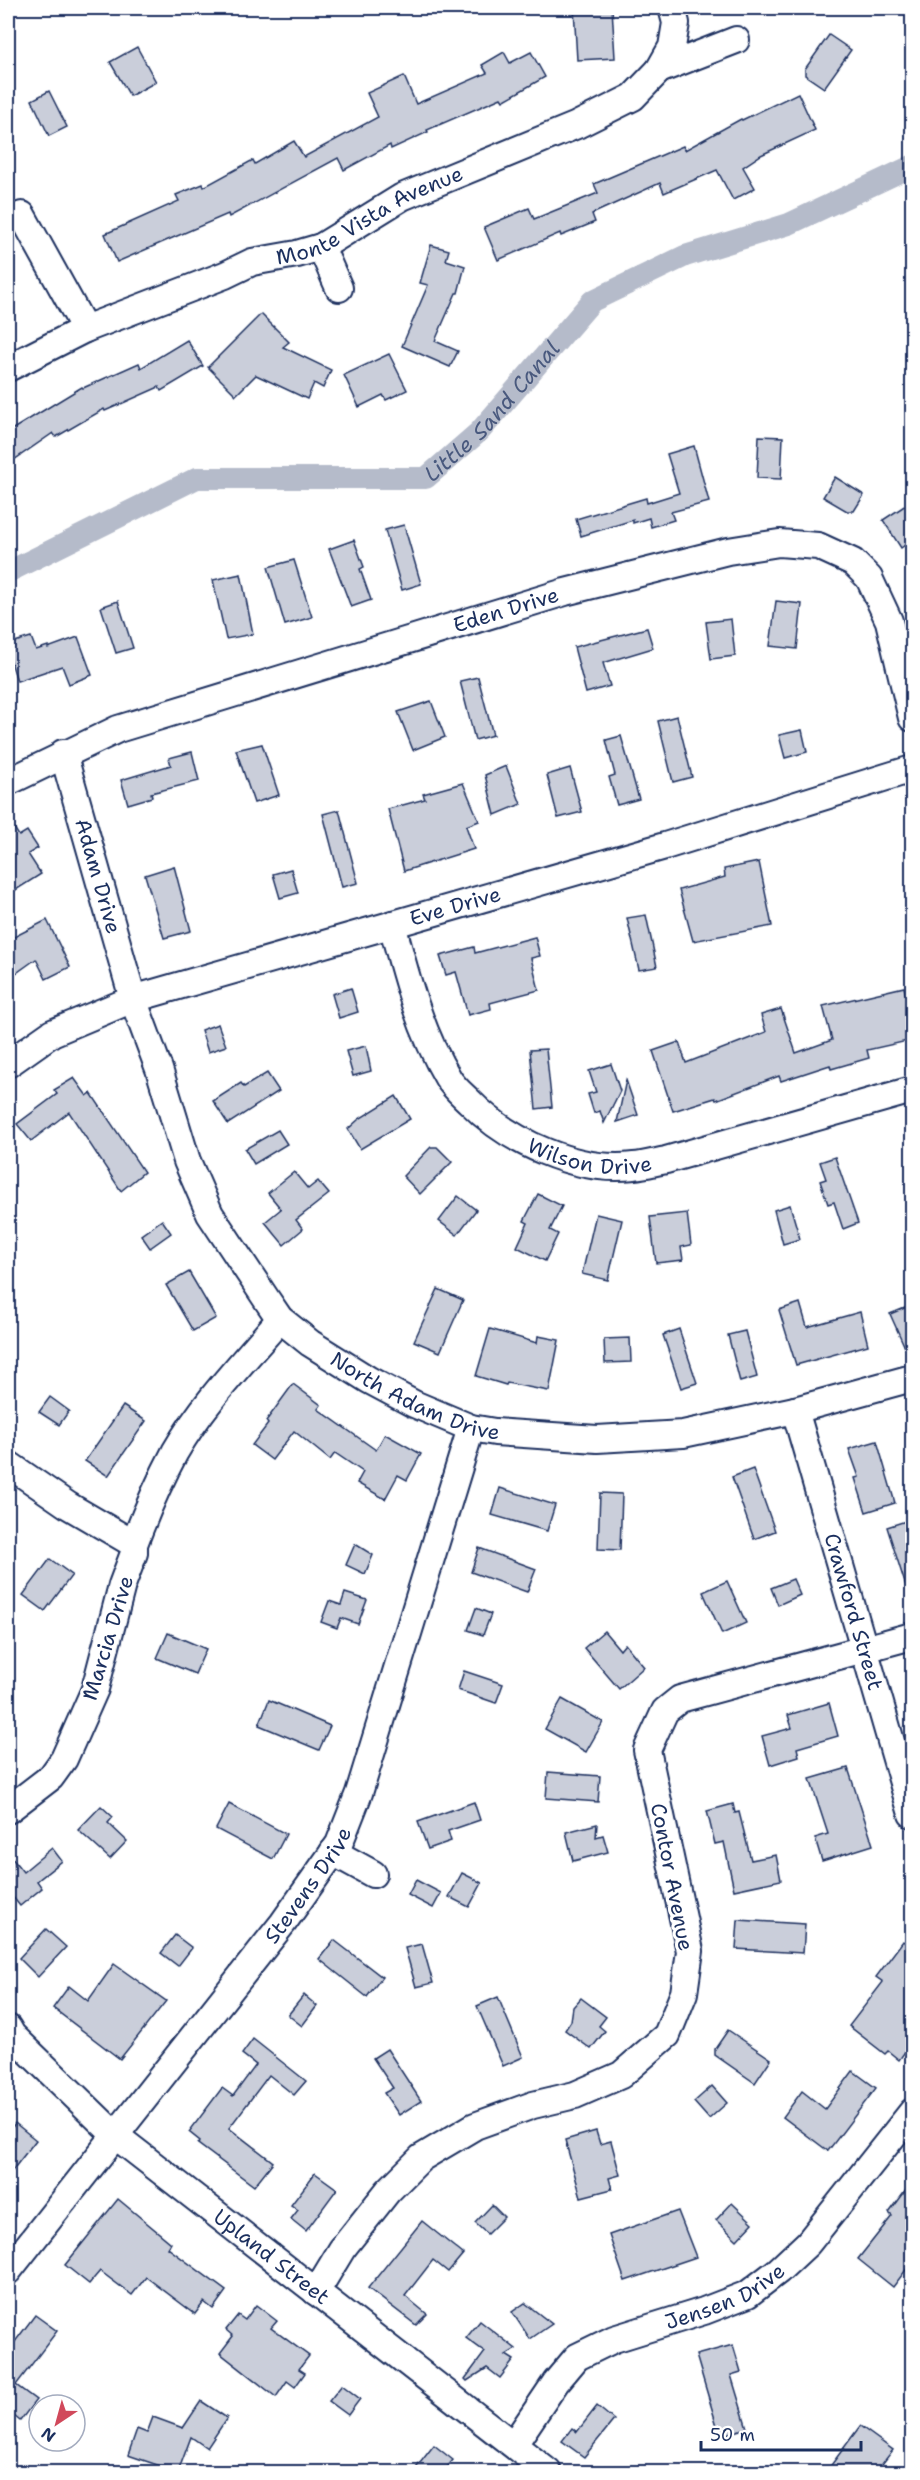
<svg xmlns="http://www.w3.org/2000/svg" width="920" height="2480" font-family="'Shantell Sans',sans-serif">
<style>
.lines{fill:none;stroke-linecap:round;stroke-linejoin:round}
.canal{stroke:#b5bbca;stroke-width:22}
.building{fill:#caceda;stroke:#1b2f5e;stroke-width:1.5}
.minor-casing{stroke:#1b2f5e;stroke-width:30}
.minor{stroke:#fff;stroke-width:26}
.labels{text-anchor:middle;stroke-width:6;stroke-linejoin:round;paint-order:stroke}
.street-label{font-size:21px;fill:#1b2f5e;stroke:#fff}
.water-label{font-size:22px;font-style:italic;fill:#49597e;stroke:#fff}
</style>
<rect width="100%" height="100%" fill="#fff"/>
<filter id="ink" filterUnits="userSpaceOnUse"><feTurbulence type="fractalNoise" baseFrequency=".0167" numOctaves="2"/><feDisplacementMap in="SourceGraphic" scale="12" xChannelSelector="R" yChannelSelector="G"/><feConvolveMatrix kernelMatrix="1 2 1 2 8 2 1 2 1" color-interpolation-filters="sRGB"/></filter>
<g filter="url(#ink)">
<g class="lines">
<!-- canal -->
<path class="canal" id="s1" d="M8,572l189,-94h229l54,-47 112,-130 93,-45 104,-32 123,-58"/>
</g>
<!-- building -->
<g class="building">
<polygon points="574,8 612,8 615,58 577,60"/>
<polygon points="829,35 851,50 824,88 805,75 805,69"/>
<polygon points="137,47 156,82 130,96 110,62"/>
<polygon points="504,52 510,63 531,52 545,77 503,101 501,98 427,130 428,132 391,149 390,145 344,170 338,158 229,217 228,214 117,262 105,234 179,201 176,195 203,184 204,187 253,160 255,164 294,141 304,157 378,117 367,93 404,76 416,104 487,73 482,65"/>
<polygon points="49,91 67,127 49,136 32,100"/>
<polygon points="798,93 815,130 761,155 743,167 755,188 733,200 717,170 664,193 660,183 592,214 595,222 561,236 560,233 498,260 484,227 529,208 534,219 598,193 594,184 683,146 685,150 741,119 742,120"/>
<polygon points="431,245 449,250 446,260 465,266 458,293 456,293 435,341 458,351 450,367 402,346 428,285 420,283"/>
<polygon points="261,314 289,342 283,347 331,370 323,388 314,383 307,399 256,375 236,395 208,367"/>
<polygon points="187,340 203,366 161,391 159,387 105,411 104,409 56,437 53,433 8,464 8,432 82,387 83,388 139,363 141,368"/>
<polygon points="389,354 407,390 386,400 383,395 359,407 344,375"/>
<polygon points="759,436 783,437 781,479 757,478"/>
<polygon points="694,446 709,502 671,512 674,520 651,527 649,518 633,523 633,520 581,536 576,519 646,498 647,503 679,493 667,454"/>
<polygon points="835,477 864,495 854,511 847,511 823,497"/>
<polygon points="912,501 912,540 901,548 883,520"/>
<polygon points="404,525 421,584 402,590 385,530"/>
<polygon points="354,540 364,567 360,569 371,600 351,607 329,549"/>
<polygon points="294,560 312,617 285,625 268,567"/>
<polygon points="241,574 253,634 226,639 213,580"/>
<polygon points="118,601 133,648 116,653 101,607"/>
<polygon points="776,601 802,604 797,649 770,646"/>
<polygon points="731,619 735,656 711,659 706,622"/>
<polygon points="647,628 653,648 603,663 610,686 586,693 574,647"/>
<polygon points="31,637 36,650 48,646 48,648 78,637 92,675 69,684 62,666 17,681 8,652 8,644"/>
<polygon points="478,677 493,735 475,740 460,681"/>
<polygon points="431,701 445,737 413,750 398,712"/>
<polygon points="677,716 692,777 673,782 658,721"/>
<polygon points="802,730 807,752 785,758 779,735"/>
<polygon points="621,736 639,799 617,805 609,777 615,775 606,740"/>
<polygon points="262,744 279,795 254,803 236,750"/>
<polygon points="192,752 199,781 151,793 152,797 128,804 121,780 171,765 169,758"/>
<polygon points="506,766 521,804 495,815 485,775"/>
<polygon points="570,768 582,812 558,818 547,775"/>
<polygon points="463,783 479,821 466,826 474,849 404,871 388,809 425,799 423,794"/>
<polygon points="339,810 358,883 342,887 323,814"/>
<polygon points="8,818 19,836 27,831 38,848 28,854 41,874 8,895"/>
<polygon points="759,862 772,926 693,941 679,890 725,877 724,869"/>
<polygon points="174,866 191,931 164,938 145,875"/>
<polygon points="291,869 298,893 280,898 273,874"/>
<polygon points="646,915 657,967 639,970 627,918"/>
<polygon points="47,920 70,967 46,979 36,959 8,979 8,940"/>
<polygon points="535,937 540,956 531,958 539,990 490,1003 491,1009 468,1015 456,972 446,975 440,956 474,947 475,953"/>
<polygon points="904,987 912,1023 912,1040 867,1050 869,1058 831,1069 830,1065 781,1081 779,1076 716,1100 715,1098 673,1111 653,1051 679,1042 686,1063 766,1032 761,1015 781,1009 796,1053 832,1040 823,1006"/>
<polygon points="351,988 358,1012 339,1018 332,994"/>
<polygon points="218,1024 226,1046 208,1052 201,1030"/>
<polygon points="366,1046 371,1071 353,1076 346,1051"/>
<polygon points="546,1049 552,1107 536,1109 530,1050"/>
<polygon points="611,1064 620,1091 604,1123 600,1111 594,1113 588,1094 596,1092 589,1071"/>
<polygon points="267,1073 279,1091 228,1124 213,1101 241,1083 244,1087"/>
<polygon points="74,1078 87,1096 91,1093 144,1172 121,1191 69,1112 31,1141 17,1124 57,1094 54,1090"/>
<polygon points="626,1080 638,1115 617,1122"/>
<polygon points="396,1096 410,1119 360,1149 348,1129 359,1119"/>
<polygon points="278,1130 287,1144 254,1164 245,1149"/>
<polygon points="431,1147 437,1147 452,1162 420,1194 403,1176"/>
<polygon points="835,1157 858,1223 843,1229 834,1202 828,1204 820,1181 826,1179 820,1162"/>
<polygon points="294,1172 308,1189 318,1181 329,1194 296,1220 303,1229 284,1245 265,1222 281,1209 268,1193"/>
<polygon points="538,1194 562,1206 550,1230 558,1234 545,1261 517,1247 528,1223 524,1221"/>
<polygon points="458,1196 476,1210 457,1235 439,1221"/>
<polygon points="790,1205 800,1239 783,1244 774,1210"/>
<polygon points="687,1213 691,1245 681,1247 683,1260 656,1263 650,1217"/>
<polygon points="596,1214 622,1220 608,1280 582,1274"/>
<polygon points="162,1220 171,1233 150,1248 141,1235"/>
<polygon points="189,1272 216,1318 193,1331 166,1285"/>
<polygon points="438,1289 463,1300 440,1352 414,1341"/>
<polygon points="800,1303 807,1327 860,1312 868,1345 796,1365 779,1310"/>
<polygon points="912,1305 912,1363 890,1314"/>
<polygon points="490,1329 537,1343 538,1336 559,1340 549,1391 507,1383 506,1385 476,1376"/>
<polygon points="679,1329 697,1383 681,1388 663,1335"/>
<polygon points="745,1331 757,1377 740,1382 728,1335"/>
<polygon points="630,1338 631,1362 605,1363 604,1339"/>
<polygon points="293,1384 321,1405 318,1409 376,1450 385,1434 421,1454 407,1480 398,1475 385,1499 357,1483 363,1472 335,1453 330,1460 294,1431 272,1460 252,1445 268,1424 266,1421"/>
<polygon points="50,1397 69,1411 59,1425 39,1412"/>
<polygon points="123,1406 146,1421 108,1476 85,1461"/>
<polygon points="877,1441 895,1503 866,1512 855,1478 859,1477 849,1449"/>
<polygon points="753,1469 775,1531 754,1539 732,1477"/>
<polygon points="500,1488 555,1505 547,1531 492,1515"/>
<polygon points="600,1493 622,1494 620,1550 598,1549"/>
<polygon points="912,1519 912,1596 909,1596 887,1527"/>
<polygon points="355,1544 373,1555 365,1574 346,1565"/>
<polygon points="479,1548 536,1569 527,1592 471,1572"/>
<polygon points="50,1559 72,1575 45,1611 23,1595"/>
<polygon points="793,1579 800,1595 778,1605 771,1588"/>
<polygon points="727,1581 746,1623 722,1634 703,1592"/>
<polygon points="345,1593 367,1600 358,1624 341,1618 337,1628 321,1622 329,1601 341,1605"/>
<polygon points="476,1608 491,1614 483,1635 468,1630"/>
<polygon points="604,1631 620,1650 625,1644 644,1667 619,1689 584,1648"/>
<polygon points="168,1633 206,1649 195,1674 157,1658"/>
<polygon points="464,1671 503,1684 496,1703 458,1690"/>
<polygon points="562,1699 603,1722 586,1752 545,1729"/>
<polygon points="269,1700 330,1726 319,1750 259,1725"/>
<polygon points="829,1703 838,1736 797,1748 799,1756 770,1765 762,1736 792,1728 788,1715"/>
<polygon points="848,1768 873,1845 822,1861 815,1838 828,1834 810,1779"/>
<polygon points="548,1772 600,1776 598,1802 546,1798"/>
<polygon points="474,1802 480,1820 448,1831 451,1841 428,1849 418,1822"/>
<polygon points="229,1804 286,1834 273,1859 216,1829"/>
<polygon points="733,1804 735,1813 739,1812 751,1860 776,1855 781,1880 734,1890 724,1842 715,1844 707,1811"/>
<polygon points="101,1806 113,1817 108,1823 127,1841 110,1859 78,1830"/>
<polygon points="597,1824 596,1837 603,1835 608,1852 573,1861 566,1832"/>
<polygon points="52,1848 62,1861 37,1881 42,1888 20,1906 8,1891 8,1853 23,1872"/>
<polygon points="462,1873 482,1883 469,1907 449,1897"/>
<polygon points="416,1880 441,1893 433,1908 408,1895"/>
<polygon points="738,1920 805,1924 803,1953 736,1949"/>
<polygon points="46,1929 66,1947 38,1977 19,1958"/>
<polygon points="175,1935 192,1948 178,1966 161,1953"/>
<polygon points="334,1940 382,1977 367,1997 319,1959"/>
<polygon points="903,1941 912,1948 912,2042 899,2060 888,2051 885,2054 849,2026 883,1982 876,1977"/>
<polygon points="422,1944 433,1983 416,1987 405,1948"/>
<polygon points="114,1964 166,2001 120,2059 53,2008 69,1986 88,2001"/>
<polygon points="304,1995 317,2006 302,2026 288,2015"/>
<polygon points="498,1997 523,2057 503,2066 477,2006"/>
<polygon points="581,1998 606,2017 599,2026 605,2031 591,2049 565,2030 571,2021 573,2007"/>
<polygon points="728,2030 771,2059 755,2083 715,2055 715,2049"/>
<polygon points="253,2039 306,2081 294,2095 269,2075 229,2128 273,2162 254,2186 198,2144 200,2141 189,2132 222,2088 233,2096 256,2065 242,2054"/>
<polygon points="387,2049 421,2101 399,2115 384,2093 393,2088 373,2058"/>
<polygon points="853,2071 876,2088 828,2151 783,2117 802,2091 825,2109"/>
<polygon points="712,2086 727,2103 709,2119 694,2102"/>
<polygon points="15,2123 36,2140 8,2176 8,2133"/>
<polygon points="596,2131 600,2144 611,2141 620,2175 609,2178 612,2189 581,2197 565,2140"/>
<polygon points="315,2173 337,2189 306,2231 291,2219 298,2210 291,2205"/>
<polygon points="912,2182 912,2262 893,2287 858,2259 892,2216 889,2213"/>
<polygon points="118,2199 171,2243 168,2248 226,2291 213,2309 204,2302 195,2314 146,2277 132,2295 100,2271 89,2284 65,2265"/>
<polygon points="732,2203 753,2223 737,2240 716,2220"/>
<polygon points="492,2205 504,2217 487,2234 475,2223"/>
<polygon points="678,2211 696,2257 625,2281 609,2235"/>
<polygon points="422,2221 463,2254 448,2272 433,2260 405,2296 427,2314 416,2325 368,2288"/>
<polygon points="525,2303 552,2324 530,2339 512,2312"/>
<polygon points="256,2305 277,2321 271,2328 309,2356 299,2369 305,2373 295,2387 287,2381 276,2397 220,2353 233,2336 226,2330 238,2315 245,2320"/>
<polygon points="35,2315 57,2331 16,2385 36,2400 20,2421 8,2411 8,2351"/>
<polygon points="480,2321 516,2349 506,2355 514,2360 500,2378 487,2368 467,2381 465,2379 485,2352 466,2338"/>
<polygon points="733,2345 741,2372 731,2375 747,2428 720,2436 696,2355"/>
<polygon points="342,2385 360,2399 348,2415 329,2401"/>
<polygon points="201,2401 227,2418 207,2448 191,2437 178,2472 128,2455 137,2429 147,2433 153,2417 183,2428"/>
<polygon points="597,2406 614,2420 584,2457 562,2441 572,2428 577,2432"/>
<polygon points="860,2426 893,2450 876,2472 826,2472"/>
<polygon points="434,2445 453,2460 443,2472 413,2472"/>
</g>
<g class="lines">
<defs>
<g id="minor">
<polyline points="659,70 736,40"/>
<polyline points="22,215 85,329"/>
<polyline points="321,247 339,288"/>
<path id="s2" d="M8,368l77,-39 140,-54 27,-13 45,-8 24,-7 81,-50 175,-72 56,-28 26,-27 13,-23 4,-24 -4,-15"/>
<path id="s3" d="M63,753l70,246 26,70 28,92 23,53 57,86 13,19 30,24 59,37 45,24 57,24 24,4 102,7 86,-5 112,-24 117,-32"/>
<path id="s4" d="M8,782l110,-53 447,-137 163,-41 51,-8 39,3 35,16 16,16 20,43 23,97"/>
<path id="s5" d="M392,924c14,53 28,107 56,154 5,9 15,17 22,24 39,40 107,71 164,64 11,-1 21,-4 32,-6l246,-70"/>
<path id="s6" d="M8,1064l44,-31 81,-34 532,-153 247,-77"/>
<path id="s7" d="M795,1410l117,404"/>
<polyline points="8,1464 69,1506 134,1544 134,1553 122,1585 95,1689 64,1759 51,1777 8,1810"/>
<path d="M134,1544c12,-32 25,-62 41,-92 28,-49 69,-91 105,-133"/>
<polyline points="333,1852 373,1874"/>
<path id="s8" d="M8,2028l4,7 104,101 432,336"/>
<path id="s9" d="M8,2271l275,-348 56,-79 20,-51 112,-365"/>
<polyline points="316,2292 342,2249 388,2191 421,2158 475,2126 533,2105 575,2095 621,2075 667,2035 684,1993 690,1951 647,1750 665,1711 680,1699 912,1636"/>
<path id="s10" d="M514,2444l42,-62 21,-25 37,-18 90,-28 44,-17 30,-23 30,-28 104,-131"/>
</g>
</defs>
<!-- minor casing -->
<use href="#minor" class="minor-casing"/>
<!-- minor -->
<use href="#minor" class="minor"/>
</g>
</g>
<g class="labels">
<!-- street labels -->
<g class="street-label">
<text dy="7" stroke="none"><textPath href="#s2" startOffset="394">Monte Vista Avenue</textPath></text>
<text dy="7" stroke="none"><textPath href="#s4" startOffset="528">Eden Drive</textPath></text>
<text dy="7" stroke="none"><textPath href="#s3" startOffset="128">Adam Drive</textPath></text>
<text dy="7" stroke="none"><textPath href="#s6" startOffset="477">Eve Drive</textPath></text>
<text dy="7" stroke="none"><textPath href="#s5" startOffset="333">Wilson Drive</textPath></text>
<text dy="7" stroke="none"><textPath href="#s3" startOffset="768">North Adam Drive</textPath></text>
<text dy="7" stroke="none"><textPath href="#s7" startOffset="210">Crawford Street</textPath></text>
<text transform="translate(108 1638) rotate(-73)" y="7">Marcia Drive</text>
<text transform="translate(672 1877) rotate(79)" y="7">Contor Avenue</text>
<text dy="7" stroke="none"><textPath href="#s9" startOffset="489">Stevens Drive</textPath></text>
<text dy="7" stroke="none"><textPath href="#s8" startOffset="350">Upland Street</textPath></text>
<text dy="7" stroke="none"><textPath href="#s10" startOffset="268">Jensen Drive</textPath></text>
</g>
<!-- water labels -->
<g class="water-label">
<text dy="8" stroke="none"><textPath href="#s1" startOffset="534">Little Sand Canal</textPath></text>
</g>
</g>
<!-- margin -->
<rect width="920" height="2480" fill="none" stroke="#fff" stroke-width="30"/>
<rect x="15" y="15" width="890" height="2450" fill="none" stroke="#1b2f5e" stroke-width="2" filter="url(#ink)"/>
<!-- north arrow -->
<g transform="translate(57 2423) rotate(216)"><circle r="28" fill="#ffffff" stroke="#a4acbf" stroke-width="1.5"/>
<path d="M0-4.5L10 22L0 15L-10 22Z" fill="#d1495b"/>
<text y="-9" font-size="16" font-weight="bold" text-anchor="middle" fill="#1b2f5e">N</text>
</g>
<!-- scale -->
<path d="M701 2441v9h160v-9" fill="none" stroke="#1b2f5e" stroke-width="3"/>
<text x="710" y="2441" font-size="18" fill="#1b2f5e" stroke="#ffffff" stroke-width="4.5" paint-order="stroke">50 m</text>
</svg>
